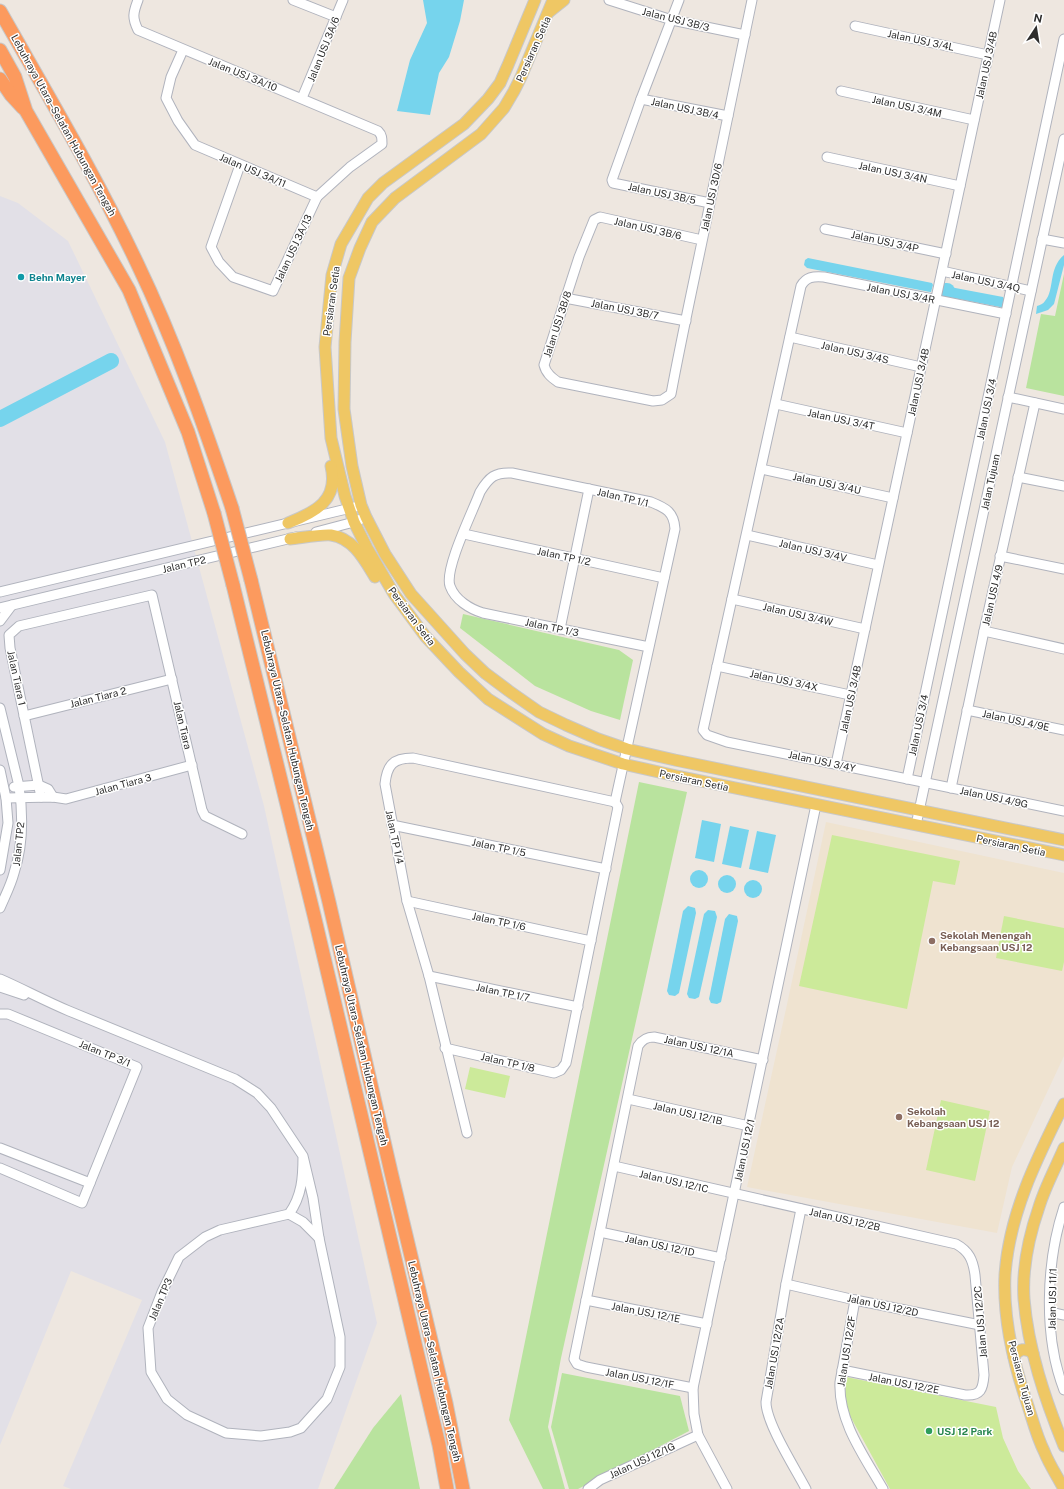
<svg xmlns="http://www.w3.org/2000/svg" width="1064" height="1489" font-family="'Public Sans',sans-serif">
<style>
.industrial{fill:#e2e0e7}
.education{fill:#efe3d0}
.green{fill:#b9e39e}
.pitch{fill:#ccea9a}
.water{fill:#76d4ed}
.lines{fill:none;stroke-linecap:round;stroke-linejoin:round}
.river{stroke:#76d4ed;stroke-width:16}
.minor-casing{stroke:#b0b3bd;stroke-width:11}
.major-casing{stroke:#c8c8c8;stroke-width:13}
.highway-casing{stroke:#c8c8c8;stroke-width:15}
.minor{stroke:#fff;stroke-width:9}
.major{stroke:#efc764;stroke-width:11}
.highway{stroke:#fc9a5e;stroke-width:13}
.highway-bridge-casing{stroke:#c8c8c8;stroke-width:15;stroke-linecap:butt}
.highway-bridge{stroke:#fc9a5e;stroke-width:13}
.culture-dot{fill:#0f9aa8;stroke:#fff;stroke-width:1.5}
.education-dot{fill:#8d6e63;stroke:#fff;stroke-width:1.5}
.leisure-dot{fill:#2e9e5b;stroke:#fff;stroke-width:1.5}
.labels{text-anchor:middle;stroke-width:3;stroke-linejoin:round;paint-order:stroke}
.street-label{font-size:10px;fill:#2d2d2d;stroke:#fff}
.culture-label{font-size:10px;font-weight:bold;fill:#0d838f;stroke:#fff;text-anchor:start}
.education-label{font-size:10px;font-weight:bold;fill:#785e54;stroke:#fff;text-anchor:start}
.leisure-label{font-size:10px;font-weight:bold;fill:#27864d;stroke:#fff;text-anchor:start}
</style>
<rect width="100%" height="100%" fill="#eee7e0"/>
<!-- industrial -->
<polygon class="industrial" points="0,196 18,203 68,241 165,442 264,806 377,1323 318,1489 71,1489 63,1486 142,1300 71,1271 0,1445"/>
<!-- education -->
<polygon class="education" points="826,822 1064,873 1064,1056 1012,1167 997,1233 747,1187 786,1009"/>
<!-- green -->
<g class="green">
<polygon points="1064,274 1064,396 1026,388 1041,314 1055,316"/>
<polygon points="463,614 619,650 633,660 620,720 591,711 535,686 460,628"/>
<polygon points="639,782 687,792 561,1358 548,1427 565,1489 543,1489 509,1420"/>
<polygon points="562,1373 680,1396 689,1431 578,1489 569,1489 551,1427"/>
<polygon points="401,1394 420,1489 334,1489 373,1428"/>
</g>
<!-- pitch -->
<g class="pitch">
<polygon points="832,835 960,861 955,885 933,881 907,1009 799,986"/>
<polygon points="1004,916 1064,928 1064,962 1062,971 996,958"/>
<polygon points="470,1067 510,1076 505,1098 465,1089"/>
<polygon points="941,1100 990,1111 975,1181 926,1170"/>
<polygon points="846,1377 996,1407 1003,1438 1018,1471 1031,1489 890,1489 849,1414 845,1396"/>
</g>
<!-- water -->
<g class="water">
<polygon points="423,0 464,0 460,21 449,57 439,73 430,115 397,111 410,60 427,23"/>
<path d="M1064,255v10l-10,39 -6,6 -12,4 1,-8c3,-1 6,-2 8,-5 10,-11 3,-33 19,-46z"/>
<polygon points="808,258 932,283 933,285 931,292 930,292 807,268 804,265 805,260"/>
<polygon points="950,287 1003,297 1004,299 1002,307 1000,307 948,297 946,295 948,288"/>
<polygon points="702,820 721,824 714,862 695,858"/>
<polygon points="730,826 749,830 741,868 722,864"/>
<polygon points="757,831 776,835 768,873 749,869"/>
<circle cx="699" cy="879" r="9"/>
<circle cx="727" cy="884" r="9"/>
<circle cx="753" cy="889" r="9"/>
<polygon points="688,906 695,908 696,913 679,993 675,996 669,995 667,991 683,911"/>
<polygon points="708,910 715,911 717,917 699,997 695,999 689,998 687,994 704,914"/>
<polygon points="729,914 737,916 738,921 721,1002 717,1004 711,1003 709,999 725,919"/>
</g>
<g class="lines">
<!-- river -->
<g class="river">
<polyline points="945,291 947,291"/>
<polyline points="0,419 111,361"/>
</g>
<defs>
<g id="minor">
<path d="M138,0c-5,13 -6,18 0,30l240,101c4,4 4,7 4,13l-32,23 -33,30 -44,94 -40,-14 -14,-15 -8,-15 29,-82"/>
<polyline points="293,0 336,17"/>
<polyline points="609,0 672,20 745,35"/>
<polyline points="679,0 641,99 612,180 613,183 710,203"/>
<polyline points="855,26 988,55"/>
<polyline points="183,50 171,77 166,98 178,121 195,145 317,197"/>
<polyline points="841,91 974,120"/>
<polyline points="302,98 343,0"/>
<polyline points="641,99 728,116"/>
<polyline points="827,157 960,186"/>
<polyline points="825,229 946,254"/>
<polyline points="1042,239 1064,243"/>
<path d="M702,240l-102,-23 -6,3 -15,37 -35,108c2,8 7,12 14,17l95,19 9,-1 9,-6c12,-64 26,-127 39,-191l42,-203"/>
<polyline points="942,271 1031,291"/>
<polyline points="565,298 686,321"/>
<path d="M1006,314l-182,-37c-11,-1 -18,0 -23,9l-98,444 4,5 20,7 337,69"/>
<polyline points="790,337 921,367"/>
<polyline points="1008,397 1064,409"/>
<polyline points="776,404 907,433"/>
<polyline points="761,469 893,498"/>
<polyline points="1018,477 1064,486"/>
<polyline points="316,532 354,522 366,517"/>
<polyline points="464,534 664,578"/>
<polyline points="747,535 878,565"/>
<polyline points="1000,556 1064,569"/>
<polyline points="0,592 355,507"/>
<polyline points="732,599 865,629"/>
<polyline points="0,608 296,537"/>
<polyline points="0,621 12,605"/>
<polyline points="560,629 589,489"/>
<polyline points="984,631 1064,649"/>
<polyline points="717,666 850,695"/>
<path d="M0,708l19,78c4,28 4,60 -5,87 -3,12 -9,23 -14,35"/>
<polyline points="967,710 1064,730"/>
<polyline points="24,716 172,679"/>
<polyline points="836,764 1000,0"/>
<polyline points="0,770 6,798 8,823 0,870"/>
<polyline points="907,779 1064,39"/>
<polyline points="14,787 39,785 48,789 53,797"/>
<polyline points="951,788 984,631 1035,403"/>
<polyline points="41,797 10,648 9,635 19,626 152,595 202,810 205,816 242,834"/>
<polyline points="6,798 53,797 66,799 192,765"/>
<polyline points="392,825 606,869"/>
<polyline points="916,825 1064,139"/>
<polyline points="407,901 591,941"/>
<polyline points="429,976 578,1007"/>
<path d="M0,979c23,10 45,22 69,32l166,68 22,14 14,15 32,48 10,42 6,40 21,99v30l-13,32 -26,29 -11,4 -29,4 -35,-3 -39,-18 -20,-16 -16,-27 -3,-44 14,-36 17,-35 26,-20 15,-7 69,-16c13,-18 14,-37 14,-58"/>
<polyline points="0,987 24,995"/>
<polyline points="0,1014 8,1014 137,1067 90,1183"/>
<path d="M445,1048l109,25 7,-3 5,-7 52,-256 -3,-5 60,-273c-1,-17 -9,-21 -24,-27l-139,-29c-17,-1 -23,4 -32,19 -7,19 -36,77 -30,94 5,14 20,23 33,27l166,34"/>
<polyline points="628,1099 749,1126"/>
<path d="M467,1133l-38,-157 -22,-75 -22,-117c2,-19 8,-26 28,-26l202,44"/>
<polyline points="0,1148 90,1183 82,1203 0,1168"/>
<path d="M614,1166l342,78c13,7 17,16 19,31l9,100c-1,14 -3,21 -19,20l-123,-25"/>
<path d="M1064,1207c-18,55 -21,129 0,183"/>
<path d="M801,1209l-15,75 -20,118c0,21 29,66 40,87"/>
<polyline points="289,1214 303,1222 319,1238"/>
<polyline points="600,1232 721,1258"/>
<polyline points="786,1284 855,1300 980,1325"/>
<polyline points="586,1300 707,1324"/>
<path d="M855,1300l-15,82c-2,39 24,74 43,107"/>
<polyline points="1050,1312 1064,1315"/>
<path d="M693,1388l-107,-21 -9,-3 -3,-5 64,-313c4,-6 8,-9 16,-9l109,23"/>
<polyline points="588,1489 600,1480 698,1435"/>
<polyline points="727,1489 698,1435 694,1414 693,1388 816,805"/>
</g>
<g id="major">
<polyline points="535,0 508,65 500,83 488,99 464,124 383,183 368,198 341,244 332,275 325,347 331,438 345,496 354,522 367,548 394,594 425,636 459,672 488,699 543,734 569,746 623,764 672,775 1064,855"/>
<polyline points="553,0 521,77 514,91 504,108 481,134 395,198 372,222 360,248 349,278 345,342 344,409 352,466 361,505 366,517 385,554 411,594 465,654 485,673 509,691 539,712 566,725 598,739 627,749 675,760 1064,840"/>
<polyline points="549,12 564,0"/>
<path d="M288,523c28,-11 51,-23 43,-57"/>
<path d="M290,539c10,-1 32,-5 41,-4 22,3 33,24 44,42"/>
<path d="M1064,1104c-27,54 -55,110 -59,171 -2,41 8,86 21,125 6,17 10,35 18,51 5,13 13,25 20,38"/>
<path d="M1064,1148c-8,19 -19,39 -25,59 -10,29 -17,62 -15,92 4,50 21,100 40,147"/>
<path d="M1014,1357c4,-9 12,-9 19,-4"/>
</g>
<g id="highway">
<path d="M0,11c47,83 96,165 137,252 38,79 67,162 95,245"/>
<polyline points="0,50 15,77 26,111 129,290 188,432 214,513"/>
<polyline points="0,79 11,95 23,108"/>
<polyline points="251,580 329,902 391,1172 446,1403 463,1489"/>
<polyline points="233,585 314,915 439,1445 447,1489"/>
</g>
</defs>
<!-- minor casing -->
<use href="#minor" class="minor-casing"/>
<!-- major casing -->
<use href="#major" class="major-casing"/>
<!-- highway casing -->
<use href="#highway" class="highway-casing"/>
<!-- minor -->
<use href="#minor" class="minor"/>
<!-- major -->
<use href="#major" class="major"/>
<!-- highway -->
<use href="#highway" class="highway"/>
<defs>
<g id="highway-bridge">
<polyline points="232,508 251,580"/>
<polyline points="214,513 233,585"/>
</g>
</defs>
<!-- highway-bridge casing -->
<use href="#highway-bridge" class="highway-bridge-casing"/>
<!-- highway-bridge -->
<use href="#highway-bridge" class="highway-bridge"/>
</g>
<!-- markers -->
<circle class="culture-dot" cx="21" cy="277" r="4"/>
<g class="education-dot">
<circle cx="932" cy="941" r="4"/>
<circle cx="899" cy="1117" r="4"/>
</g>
<circle class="leisure-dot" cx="929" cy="1431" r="4"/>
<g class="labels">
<!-- street labels -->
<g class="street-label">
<text transform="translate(676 19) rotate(14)" y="4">Jalan USJ 3B/3</text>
<text transform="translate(921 40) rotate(12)" y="4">Jalan USJ 3/4L</text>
<text transform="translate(323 49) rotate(-68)" y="4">Jalan USJ 3A/6</text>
<text transform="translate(533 49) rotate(-66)" y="4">Persiaran Setia</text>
<text transform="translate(986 65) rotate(-78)" y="4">Jalan USJ 3/4B</text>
<text transform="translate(243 74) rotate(22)" y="4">Jalan USJ 3A/10</text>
<text transform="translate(907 106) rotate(12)" y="4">Jalan USJ 3/4M</text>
<text transform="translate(685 108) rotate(12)" y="4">Jalan USJ 3B/4</text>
<text transform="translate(64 125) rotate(61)" y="4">Lebuhraya Utara–Selatan Hubungan Tengah</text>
<text transform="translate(253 170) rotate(23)" y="4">Jalan USJ 3A/11</text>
<text transform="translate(893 172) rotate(12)" y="4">Jalan USJ 3/4N</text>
<text transform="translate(662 193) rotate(12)" y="4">Jalan USJ 3B/5</text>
<text transform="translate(711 197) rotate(-78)" y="4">Jalan USJ 3D/6</text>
<text transform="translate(648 228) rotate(13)" y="4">Jalan USJ 3B/6</text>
<text transform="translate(885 241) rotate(12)" y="4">Jalan USJ 3/4P</text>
<text transform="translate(293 248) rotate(-65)" y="4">Jalan USJ 3A/13</text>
<text transform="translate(986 281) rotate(12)" y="4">Jalan USJ 3/4Q</text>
<text transform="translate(901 293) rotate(11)" y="4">Jalan USJ 3/4R</text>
<text transform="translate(331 301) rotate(-82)" y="4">Persiaran Setia</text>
<text transform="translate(625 309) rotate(11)" y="4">Jalan USJ 3B/7</text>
<text transform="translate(557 324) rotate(-72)" y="4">Jalan USJ 3B/8</text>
<text transform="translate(855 352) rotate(13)" y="4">Jalan USJ 3/4S</text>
<text transform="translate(918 382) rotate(-78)" y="4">Jalan USJ 3/4B</text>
<text transform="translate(986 409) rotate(-78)" y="4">Jalan USJ 3/4</text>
<text transform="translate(841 419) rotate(12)" y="4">Jalan USJ 3/4T</text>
<text transform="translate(990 482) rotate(-78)" y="4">Jalan Tujuan</text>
<text transform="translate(827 483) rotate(12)" y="4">Jalan USJ 3/4U</text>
<text transform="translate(623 497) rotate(13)" y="4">Jalan TP 1/1</text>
<text transform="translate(813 550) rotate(13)" y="4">Jalan USJ 3/4V</text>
<text transform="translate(564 556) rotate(12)" y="4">Jalan TP 1/2</text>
<text transform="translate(184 564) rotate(-13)" y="4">Jalan TP2</text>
<text transform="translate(992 595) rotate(-77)" y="4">Jalan USJ 4/9</text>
<text transform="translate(798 614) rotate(13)" y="4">Jalan USJ 3/4W</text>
<text transform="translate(412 616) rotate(53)" y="4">Persiaran Setia</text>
<text transform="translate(552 627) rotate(12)" y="4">Jalan TP 1/3</text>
<text transform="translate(17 678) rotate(78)" y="4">Jalan Tiara 1</text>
<text transform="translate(784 680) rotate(12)" y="4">Jalan USJ 3/4X</text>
<text transform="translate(98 697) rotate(-14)" y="4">Jalan Tiara 2</text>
<text transform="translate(850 699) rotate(-78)" y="4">Jalan USJ 3/4B</text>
<text transform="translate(1016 720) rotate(12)" y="4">Jalan USJ 4/9E</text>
<text transform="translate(183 725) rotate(77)" y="4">Jalan Tiara</text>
<text transform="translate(918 725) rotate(-78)" y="4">Jalan USJ 3/4</text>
<text transform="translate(288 730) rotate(77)" y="4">Lebuhraya Utara–Selatan Hubungan Tengah</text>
<text transform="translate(822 761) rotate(12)" y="4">Jalan USJ 3/4Y</text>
<text transform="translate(694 780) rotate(12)" y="4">Persiaran Setia</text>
<text transform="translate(123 784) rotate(-15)" y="4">Jalan Tiara 3</text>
<text transform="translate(994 797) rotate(12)" y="4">Jalan USJ 4/9G</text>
<text transform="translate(395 837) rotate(78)" y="4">Jalan TP 1/4</text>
<text transform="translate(18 844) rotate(-84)" y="4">Jalan TP2</text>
<text transform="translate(1011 845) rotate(12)" y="4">Persiaran Setia</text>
<text transform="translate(499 847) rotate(12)" y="4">Jalan TP 1/5</text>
<text transform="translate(499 921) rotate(12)" y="4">Jalan TP 1/6</text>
<text transform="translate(503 992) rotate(12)" y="4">Jalan TP 1/7</text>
<text transform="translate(362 1045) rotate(77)" y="4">Lebuhraya Utara–Selatan Hubungan Tengah</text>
<text transform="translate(699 1046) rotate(12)" y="4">Jalan USJ 12/1A</text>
<text transform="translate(105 1053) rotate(22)" y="4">Jalan TP 3/1</text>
<text transform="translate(508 1062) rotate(13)" y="4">Jalan TP 1/8</text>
<text transform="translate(688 1113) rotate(13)" y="4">Jalan USJ 12/1B</text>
<text transform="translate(744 1150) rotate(-78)" y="4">Jalan USJ 12/1</text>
<text transform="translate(674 1181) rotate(13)" y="4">Jalan USJ 12/1C</text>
<text transform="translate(845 1219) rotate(13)" y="4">Jalan USJ 12/2B</text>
<text transform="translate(660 1245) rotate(12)" y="4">Jalan USJ 12/1D</text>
<text transform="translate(160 1299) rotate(-67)" y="4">Jalan TP3</text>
<text transform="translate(1052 1299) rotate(-89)" y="4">Jalan USJ 11/1</text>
<text transform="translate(883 1305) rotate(12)" y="4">Jalan USJ 12/2D</text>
<text transform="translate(646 1312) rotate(11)" y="4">Jalan USJ 12/1E</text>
<text transform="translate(980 1322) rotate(-95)" y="4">Jalan USJ 12/2C</text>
<text transform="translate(846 1351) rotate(-81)" y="4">Jalan USJ 12/2F</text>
<text transform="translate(774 1353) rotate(-80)" y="4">Jalan USJ 12/2A</text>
<text transform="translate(435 1361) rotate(77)" y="4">Lebuhraya Utara–Selatan Hubungan Tengah</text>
<text transform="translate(640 1378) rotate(11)" y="4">Jalan USJ 12/1F</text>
<text transform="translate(1022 1378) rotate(75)" y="4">Persiaran Tujuan</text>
<text transform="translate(904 1383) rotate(11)" y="4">Jalan USJ 12/2E</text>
<text transform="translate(642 1460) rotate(-25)" y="4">Jalan USJ 12/1G</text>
</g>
<!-- culture labels -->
<g class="culture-label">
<text x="29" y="281">Behn Mayer</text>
</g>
<!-- education labels -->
<g class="education-label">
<text x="940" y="939">Sekolah Menengah<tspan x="940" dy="12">Kebangsaan USJ 12</tspan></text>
<text x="907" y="1115">Sekolah<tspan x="907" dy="12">Kebangsaan USJ 12</tspan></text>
</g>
<!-- leisure labels -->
<g class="leisure-label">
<text x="937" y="1435">USJ 12 Park</text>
</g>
</g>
<!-- north arrow -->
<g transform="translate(1036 28) rotate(12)" stroke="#ffffff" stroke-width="3" paint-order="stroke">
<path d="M0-3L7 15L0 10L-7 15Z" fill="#2d2d2d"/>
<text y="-6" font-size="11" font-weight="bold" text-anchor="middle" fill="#2d2d2d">N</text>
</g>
</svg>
